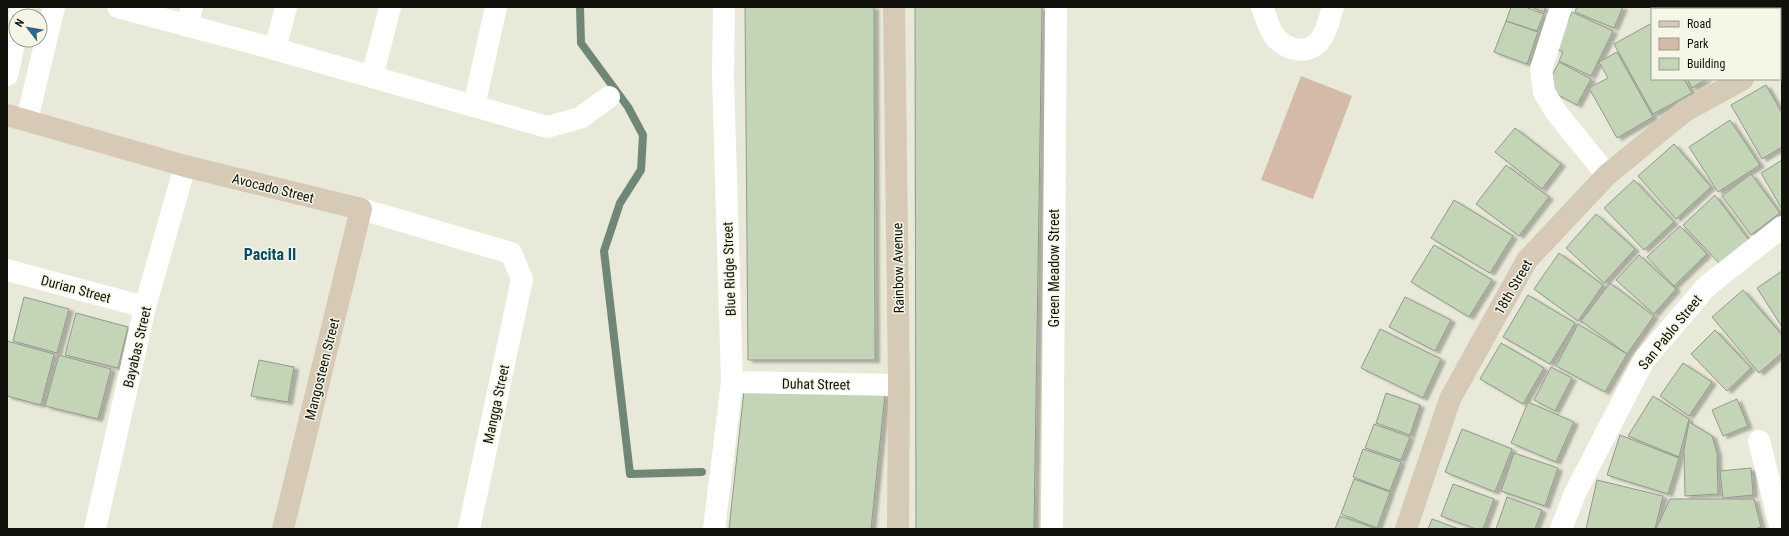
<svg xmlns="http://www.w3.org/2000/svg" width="1789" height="536" font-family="'Roboto Condensed',sans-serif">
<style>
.green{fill:#d4baa9}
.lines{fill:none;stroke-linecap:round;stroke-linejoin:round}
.stream{stroke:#708677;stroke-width:8}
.building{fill:#c3d4b7;stroke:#92998c;filter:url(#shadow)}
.street{stroke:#fff;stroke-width:22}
.secondary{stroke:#d6cab6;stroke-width:22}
.labels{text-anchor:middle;stroke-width:3;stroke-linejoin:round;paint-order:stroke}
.street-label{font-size:14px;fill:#12120d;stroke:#f6f6e6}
.quarter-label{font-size:16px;font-weight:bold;fill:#074a69;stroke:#f6f6e6}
</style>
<defs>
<filter id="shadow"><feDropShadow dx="4.5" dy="2.5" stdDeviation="1" flood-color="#0004"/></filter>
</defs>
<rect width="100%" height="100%" fill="#e9e9d9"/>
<!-- green -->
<polygon class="green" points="1301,76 1352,96 1313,199 1261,180"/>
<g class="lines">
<!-- stream -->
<polyline class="stream" points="580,7 581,43 628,107 643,135 641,170 620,203 604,251 630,474 702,472"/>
</g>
<!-- building -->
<g class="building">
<polygon points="745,7 874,7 875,360 748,360"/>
<polygon points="915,7 1042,7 1034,529 916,529"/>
<polygon points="1511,7 1525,7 1544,14 1537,31 1506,21"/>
<polygon points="1531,7 1546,7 1544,12"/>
<polygon points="1577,7 1623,7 1614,28 1575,12"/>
<polygon points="1722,7 1761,7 1762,9 1718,9"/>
<polygon points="1572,12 1613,31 1591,76 1559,61 1563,52 1555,48"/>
<polygon points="1506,21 1538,32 1527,64 1494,52"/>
<polygon points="1652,23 1652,79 1684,79 1692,93 1653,114 1614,44"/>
<polygon points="1617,52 1653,117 1617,138 1589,88 1608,78 1599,62"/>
<polygon points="1559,62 1591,79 1577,105 1545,88"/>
<polygon points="1687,79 1707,79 1692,88"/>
<polygon points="1766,85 1782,113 1782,147 1762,159 1731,105"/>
<polygon points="1730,120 1760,165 1718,192 1689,147"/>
<polygon points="1515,128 1561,164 1542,189 1495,152"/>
<polygon points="1674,144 1711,187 1676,219 1638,176"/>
<polygon points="1782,160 1782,209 1761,173"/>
<polygon points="1506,165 1549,197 1519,236 1476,204"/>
<polygon points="1751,174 1780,213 1751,235 1722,196"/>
<polygon points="1634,180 1674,222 1644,250 1604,208"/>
<polygon points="1715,195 1749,240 1721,265 1683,225"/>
<polygon points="1454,200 1513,236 1490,273 1431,238"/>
<polygon points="1596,214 1635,249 1604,283 1566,248"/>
<polygon points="1680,226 1707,254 1674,286 1647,257"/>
<polygon points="1434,245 1492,280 1469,317 1411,282"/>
<polygon points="1559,253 1603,285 1578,321 1534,289"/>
<polygon points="1639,255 1676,289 1654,314 1616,280"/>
<polygon points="1782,271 1782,327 1757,288"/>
<polygon points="1610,283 1654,316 1627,354 1581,321"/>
<polygon points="1743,290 1782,335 1782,353 1759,373 1712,317"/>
<polygon points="1528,295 1575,323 1550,364 1503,337"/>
<polygon points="24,297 69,309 57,353 13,341"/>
<polygon points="1405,297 1451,320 1435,351 1389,327"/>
<polygon points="76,313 128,327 118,368 65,355"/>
<polygon points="1578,324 1627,354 1605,392 1556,366"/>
<polygon points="1380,329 1441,359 1423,398 1361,368"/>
<polygon points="1715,330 1751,368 1727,391 1691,354"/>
<polygon points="7,341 54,354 41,405 7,396"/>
<polygon points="1501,343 1544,368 1523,404 1480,379"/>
<polygon points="59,355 111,369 98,419 45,406"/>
<polygon points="259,360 294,367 288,402 251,396"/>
<polygon points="1683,363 1712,382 1689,416 1660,396"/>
<polygon points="1551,367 1572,378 1555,411 1534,400"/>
<polygon points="744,391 885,394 871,529 729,529"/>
<polygon points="1386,393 1420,405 1410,435 1376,423"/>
<polygon points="1653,396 1689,419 1679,457 1628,436"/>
<polygon points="1737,399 1748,426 1723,436 1712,410"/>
<polygon points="1528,402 1574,422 1556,462 1511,443"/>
<polygon points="1689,422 1712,436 1717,453 1718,494 1685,496 1684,450"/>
<polygon points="1374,424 1410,437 1401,460 1365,448"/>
<polygon points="1462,429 1512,449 1495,492 1445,472"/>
<polygon points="1620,435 1679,458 1668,494 1607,475"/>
<polygon points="1363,449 1401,462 1390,491 1353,477"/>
<polygon points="1514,453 1558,468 1545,506 1501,491"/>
<polygon points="1751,468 1753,495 1723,498 1720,471"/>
<polygon points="1354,479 1390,492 1377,528 1341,514"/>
<polygon points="1597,480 1663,496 1655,529 1586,529"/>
<polygon points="1453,484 1494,499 1483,529 1476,529 1441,516"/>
<polygon points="1507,497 1542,510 1535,529 1496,529"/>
<polygon points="1670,499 1754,499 1761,527 1755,529 1656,529"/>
<polygon points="1340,516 1377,529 1335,529"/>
<polygon points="1432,519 1459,529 1428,529"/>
</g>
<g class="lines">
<!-- street -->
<g class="street">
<polyline points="118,7 275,49 547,127 580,118 609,97"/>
<path d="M1262,7c4,9 7,24 14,31 13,14 33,17 45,1 6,-8 9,-22 12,-32"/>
<polyline points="1561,7 1541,69 1544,92 1556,112 1607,175"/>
<polyline points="20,16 22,7"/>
<polyline points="187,26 192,7"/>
<polyline points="275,49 286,7"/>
<polyline points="7,75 16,35"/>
<polyline points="372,77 390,7"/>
<polyline points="474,106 496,7"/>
<polyline points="27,120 54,7"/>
<polyline points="361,209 511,253 522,279 469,529"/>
<polyline points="7,270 145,307"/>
<polyline points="732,382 899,385"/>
<polyline points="1759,441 1781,529"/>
<polyline points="95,529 145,307 185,166"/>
<polyline points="714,529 732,382 723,77 724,7"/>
<polyline points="1052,529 1056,7"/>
<polyline points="1561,529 1575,493 1644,360 1707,286 1782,227"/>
</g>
<!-- secondary -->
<g class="secondary">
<polyline points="894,7 899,385 898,529"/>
<polyline points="1780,58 1782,57"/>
<polyline points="7,115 185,166 361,209 283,529"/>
<polyline points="1406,529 1450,399 1527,260 1607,175 1685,111 1743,79"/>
</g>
</g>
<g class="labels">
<!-- street labels -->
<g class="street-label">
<text transform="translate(273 188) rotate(14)" y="5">Avocado Street</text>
<text transform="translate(898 268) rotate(-91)" y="5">Rainbow Avenue</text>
<text transform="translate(1054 268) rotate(-90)" y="5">Green Meadow Street</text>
<text transform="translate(729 269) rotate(-92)" y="5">Blue Ridge Street</text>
<text transform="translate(1513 287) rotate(-60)" y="5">18th Street</text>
<text transform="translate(76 289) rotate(15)" y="5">Durian Street</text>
<text transform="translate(1670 332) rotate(-51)" y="5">San Pablo Street</text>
<text transform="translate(137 347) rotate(-77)" y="5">Bayabas Street</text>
<text transform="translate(322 369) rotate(-76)" y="5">Mangosteen Street</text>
<text transform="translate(816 384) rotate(1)" y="5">Duhat Street</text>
<text transform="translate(496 404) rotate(-78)" y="5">Mangga Street</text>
</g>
<!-- quarter labels -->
<g class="quarter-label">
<text x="270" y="260">Pacita II</text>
</g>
</g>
<!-- border -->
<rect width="1789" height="536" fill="none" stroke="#12120d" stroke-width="16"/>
<!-- legend -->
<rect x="1651" y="8" width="130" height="72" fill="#f6f6e6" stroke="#9b9b8f"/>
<rect x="1659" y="21" width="20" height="6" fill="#d6cab6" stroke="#9b9b8f"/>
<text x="1687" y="28" font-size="12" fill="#12120d">Road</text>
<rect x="1659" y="38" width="20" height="12" fill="#d4baa9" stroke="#9b9b8f"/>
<text x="1687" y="48" font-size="12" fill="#12120d">Park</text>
<rect x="1659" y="58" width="20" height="12" fill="#c3d4b7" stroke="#9b9b8f"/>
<text x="1687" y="68" font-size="12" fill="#12120d">Building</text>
<!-- north arrow -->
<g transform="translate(28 28) rotate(301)"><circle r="19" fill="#f6f6e6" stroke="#9b9b8f"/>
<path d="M0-3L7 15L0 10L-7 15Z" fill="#316481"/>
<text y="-6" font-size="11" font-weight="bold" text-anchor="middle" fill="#12120d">N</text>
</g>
</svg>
